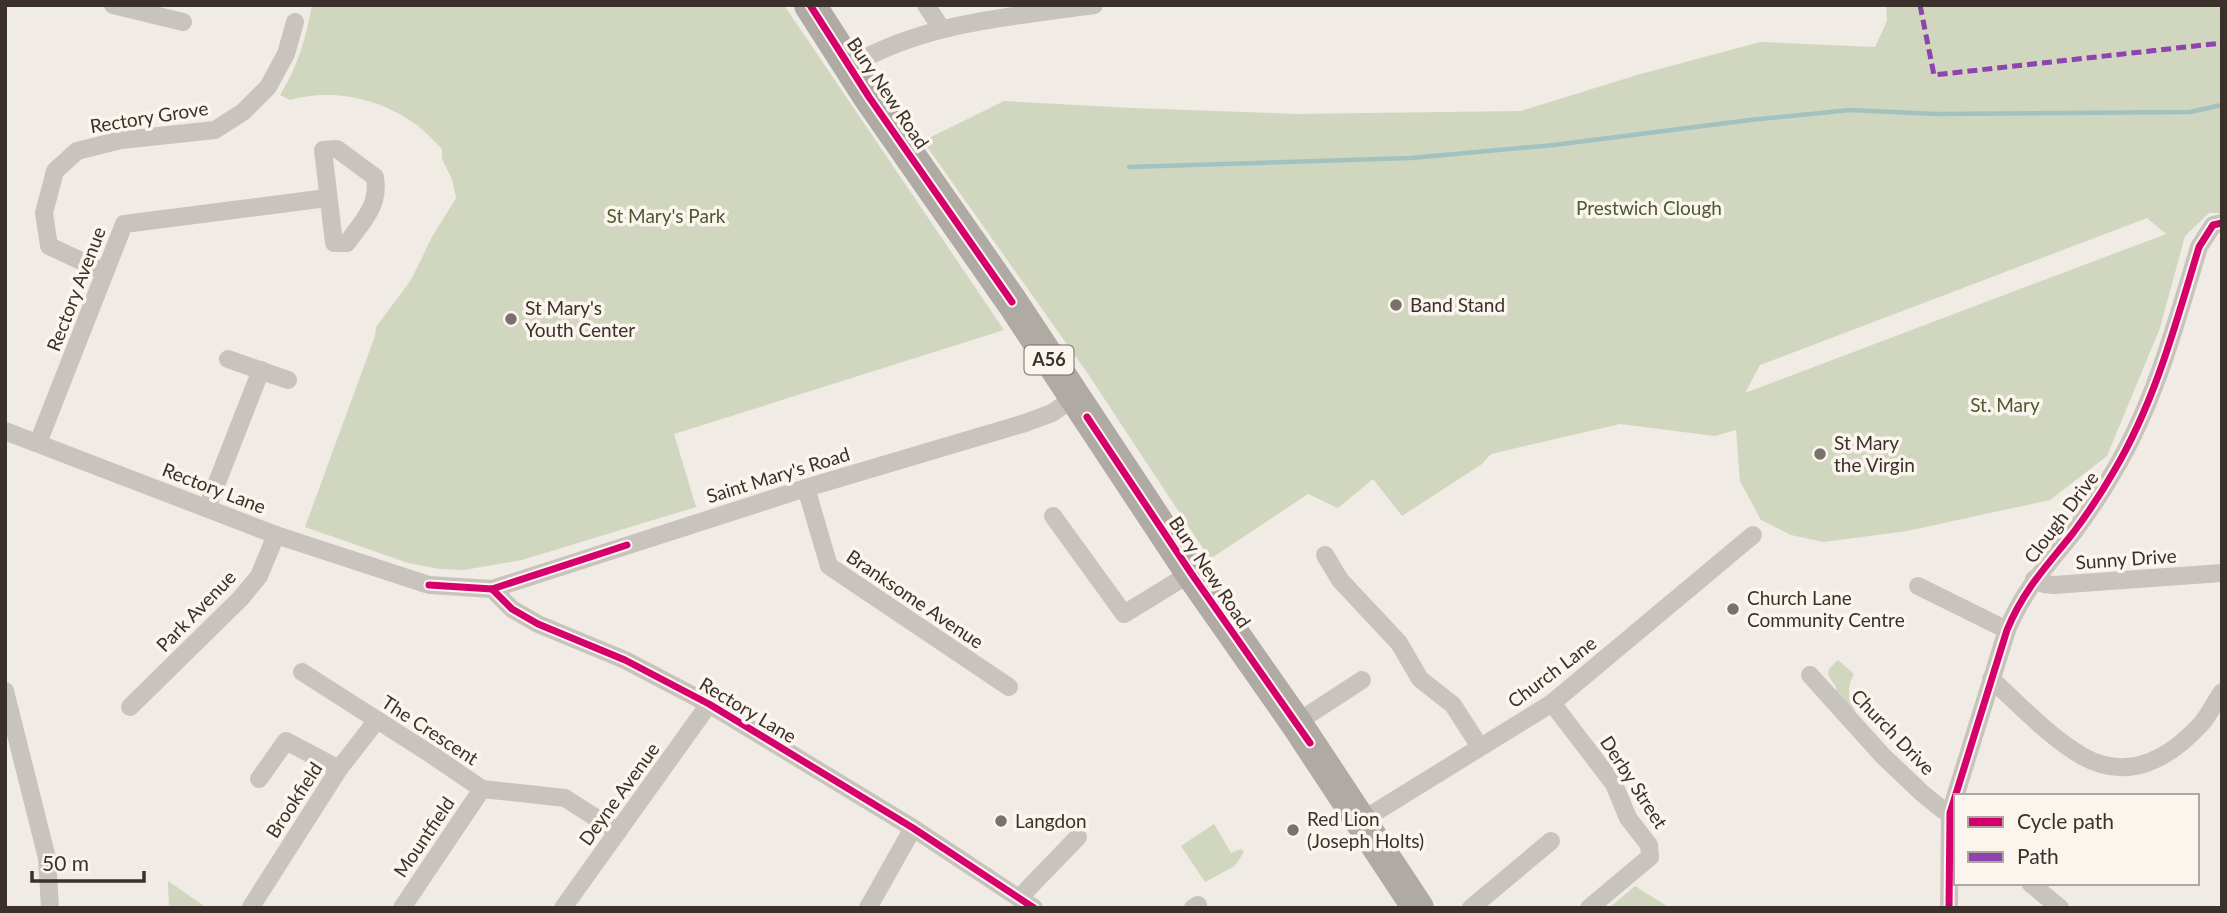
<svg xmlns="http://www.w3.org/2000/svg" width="2227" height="913" font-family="Lato,sans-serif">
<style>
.green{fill:#d1d6bf;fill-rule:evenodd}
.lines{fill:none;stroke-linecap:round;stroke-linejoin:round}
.stream{stroke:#a1c2c1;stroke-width:4.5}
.street{stroke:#c9c3be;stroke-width:18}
.highway{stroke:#afaaa4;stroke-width:32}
.quiet{stroke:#8e44ad;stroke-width:5;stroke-dasharray:10 5;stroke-linecap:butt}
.cycleway-casing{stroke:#fbf5ee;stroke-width:11}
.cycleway{stroke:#d6006c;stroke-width:7}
.poi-dot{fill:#7a716c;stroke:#fbf5ee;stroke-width:2.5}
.labels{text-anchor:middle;stroke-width:7;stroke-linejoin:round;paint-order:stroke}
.shield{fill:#fbf5ee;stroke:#756b66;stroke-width:2}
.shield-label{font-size:18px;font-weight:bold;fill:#3b302b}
.street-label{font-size:19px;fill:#3b302b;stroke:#fbf5ee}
.park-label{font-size:19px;fill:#4a5a2e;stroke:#fbf5ee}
.poi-label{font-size:19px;fill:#3b302b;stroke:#fbf5ee;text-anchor:start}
</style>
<rect width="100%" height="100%" fill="#f0ebe5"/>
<!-- green -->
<g class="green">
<path d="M312,5h472l220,325 -330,104 22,73 -174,53 -58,10 -24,-1 -32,-6 -103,-36 70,-191 1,-9 35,-47 21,-43 24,-39 -4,-19 -10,-20v-10c-9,-9 -18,-19 -28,-26 -35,-25 -83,-35 -124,-23l-10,-5c18,-29 26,-57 32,-90z"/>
<path d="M1886,5h336v208h-13l-24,23 -25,92 -53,128 -57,44 -143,31 -83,11 -33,-7 -30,-15 -21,-39 -4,-51 -21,6 -95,-12 -129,30 -9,10 -80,52 -29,-37 -35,29 -30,-14 -98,65 -122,-185 -165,-233 81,-40 128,7 164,6 225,-3 116,-36 123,-33 115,5 12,-26zM2147,218l19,16 -421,159 15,-28z"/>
<path d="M1838,660l16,14c-12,20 0,34 9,51l-27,-30v-8l-8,-12 1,-6z"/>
<polygon points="1214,824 1231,853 1241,849 1244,852 1235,866 1205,882 1181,846"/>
<polygon points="168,881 207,908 169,908"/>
<polygon points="1635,886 1638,888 1670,908 1609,908"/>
</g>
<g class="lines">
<!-- stream -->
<polyline class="stream" points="1129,167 1411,158 1554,145 1750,120 1850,110 1937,114 2190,112 2222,105"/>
<!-- street -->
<g class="street">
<polyline points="113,5 183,22"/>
<polyline points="926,5 941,28"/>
<path d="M850,66c75,-44 159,-49 244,-61"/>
<path d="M337,149l38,28c5,28 -12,44 -28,66h-13l-11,-93z"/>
<polyline points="105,272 49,246 44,213 55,171 77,151 121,140 215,130 243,112 268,87 286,54 295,22"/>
<polyline points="228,359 288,380"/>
<polyline points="5,431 276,535 429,585 492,589 806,488 1025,423 1052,413 1074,398"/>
<polyline points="38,443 124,224 327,198"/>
<polyline points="806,488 829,566 1009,687"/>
<polyline points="207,508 261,370"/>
<polyline points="1053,516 1124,614 1191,573"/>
<polyline points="1325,555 1340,580 1399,643 1420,679 1453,705 1480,747"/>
<polyline points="2034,579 2044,584 2054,585 2222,573"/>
<polyline points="1918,586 2007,630"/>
<polyline points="492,589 512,609 538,624 625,660 709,704 913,828 1034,908"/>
<polyline points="302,672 432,755 482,789 565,798 618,832"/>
<polyline points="1810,675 1883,756 1923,794 1943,810 1950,813"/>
<path d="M1991,679c29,26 57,57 91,77 46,26 87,3 119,-32 8,-9 14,-22 21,-32"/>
<polyline points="5,691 47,858 50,908"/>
<polyline points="1552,703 1614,784 1628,818 1649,845 1650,857 1589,908"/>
<polyline points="130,707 241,598 259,576 276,535"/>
<polyline points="1296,723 1362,680"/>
<polyline points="259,779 286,741 339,769"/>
<polyline points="1361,821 1552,703 1753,535"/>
<polyline points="2030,883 2060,908"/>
<polyline points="1019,898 1078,837"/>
<polyline points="251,907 339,769 377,720"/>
<polyline points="402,908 482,789"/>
<polyline points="563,908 709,704"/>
<polyline points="868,908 913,828"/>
<polyline points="1193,908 1198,905"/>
<polyline points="1471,908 1551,841"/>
<path d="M1949,908l1,-95 57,-183c17,-41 39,-63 66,-97 15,-20 29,-41 41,-62 41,-69 62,-148 85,-224l14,-22 9,-2"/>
</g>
<!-- highway -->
<polyline class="highway" points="810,5 869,97 1012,302 1191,573 1296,723 1418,908"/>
<!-- quiet -->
<polyline class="quiet" points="1920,5 1934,75 2222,43"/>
<defs>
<g id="cycleway">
<polyline points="810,5 869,97 1012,302"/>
<polyline points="1087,417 1191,573 1310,743"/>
<polyline points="429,585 492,589 627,545"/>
<polyline points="492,589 512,609 538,624 625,660 709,704 913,828 1034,908"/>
<path d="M1949,908l1,-95 57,-183c17,-41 39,-63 66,-97 15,-20 29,-41 41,-62 41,-69 62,-148 85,-224l14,-22 9,-2"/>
</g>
</defs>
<!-- cycleway casing -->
<use href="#cycleway" class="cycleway-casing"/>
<!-- cycleway -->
<use href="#cycleway" class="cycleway"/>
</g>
<!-- markers -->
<g class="poi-dot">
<circle cx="1396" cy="305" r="7"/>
<circle cx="511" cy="319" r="7"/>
<circle cx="1820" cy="454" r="7"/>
<circle cx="1733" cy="609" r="7"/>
<circle cx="1001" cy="821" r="7"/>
<circle cx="1293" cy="830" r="7"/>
</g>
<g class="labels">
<!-- shield labels -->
<rect class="shield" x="1024.5" y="345.5" width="49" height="29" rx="5"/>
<g class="shield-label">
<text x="1049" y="366">A56</text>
</g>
<!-- street labels -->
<g class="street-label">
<text transform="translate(888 93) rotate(56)" y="7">Bury New Road</text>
<text transform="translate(149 117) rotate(-9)" y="7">Rectory Grove</text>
<text transform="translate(76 289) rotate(-69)" y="7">Rectory Avenue</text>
<text transform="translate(778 475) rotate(-17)" y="7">Saint Mary's Road</text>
<text transform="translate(214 488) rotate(21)" y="7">Rectory Lane</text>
<text transform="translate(2061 517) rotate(-53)" y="7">Clough Drive</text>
<text transform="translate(2126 559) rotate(-4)" y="7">Sunny Drive</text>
<text transform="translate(1210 572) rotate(56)" y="7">Bury New Road</text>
<text transform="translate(915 599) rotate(34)" y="7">Branksome Avenue</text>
<text transform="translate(196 611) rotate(-46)" y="7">Park Avenue</text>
<text transform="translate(1552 672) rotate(-37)" y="7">Church Lane</text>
<text transform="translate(748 710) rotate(31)" y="7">Rectory Lane</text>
<text transform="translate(430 730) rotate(33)" y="7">The Crescent</text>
<text transform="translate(1893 732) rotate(46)" y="7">Church Drive</text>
<text transform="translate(1634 782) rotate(57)" y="7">Derby Street</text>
<text transform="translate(619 794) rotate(-54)" y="7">Deyne Avenue</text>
<text transform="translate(294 800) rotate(-57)" y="7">Brookfield</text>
<text transform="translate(424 837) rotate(-56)" y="7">Mountfield</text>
</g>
<!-- park labels -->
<g class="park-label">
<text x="1649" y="215">Prestwich Clough</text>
<text x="666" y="223">St Mary's Park</text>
<text x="2005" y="412">St. Mary</text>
</g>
<!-- poi labels -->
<g class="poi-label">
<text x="1410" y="312">Band Stand</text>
<text x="525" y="315">St Mary's<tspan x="525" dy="22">Youth Center</tspan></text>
<text x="1834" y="450">St Mary<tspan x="1834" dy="22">the Virgin</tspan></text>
<text x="1747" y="605">Church Lane<tspan x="1747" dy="22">Community Centre</tspan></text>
<text x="1307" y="826">Red Lion<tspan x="1307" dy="22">(Joseph Holts)</tspan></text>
<text x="1015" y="828">Langdon</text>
</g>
</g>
<!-- border -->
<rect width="2227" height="913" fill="none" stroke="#3b302b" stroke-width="14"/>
<!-- legend -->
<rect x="1954" y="794" width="245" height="91" fill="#fbf5ee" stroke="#aea6a0" stroke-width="2"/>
<rect x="1968" y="817" width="35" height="10" fill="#d6006c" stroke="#aea6a0" stroke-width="2"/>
<text x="2017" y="829" font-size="21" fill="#3b302b">Cycle path</text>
<rect x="1968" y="852" width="35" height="10" fill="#8e44ad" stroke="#aea6a0" stroke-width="2"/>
<text x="2017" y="864" font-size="21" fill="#3b302b">Path</text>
<!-- scale -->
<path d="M32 871v10h112v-10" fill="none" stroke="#3b302b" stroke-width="3.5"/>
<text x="42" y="871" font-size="21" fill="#3b302b" stroke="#fbf5ee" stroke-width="5" paint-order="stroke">50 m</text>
</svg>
